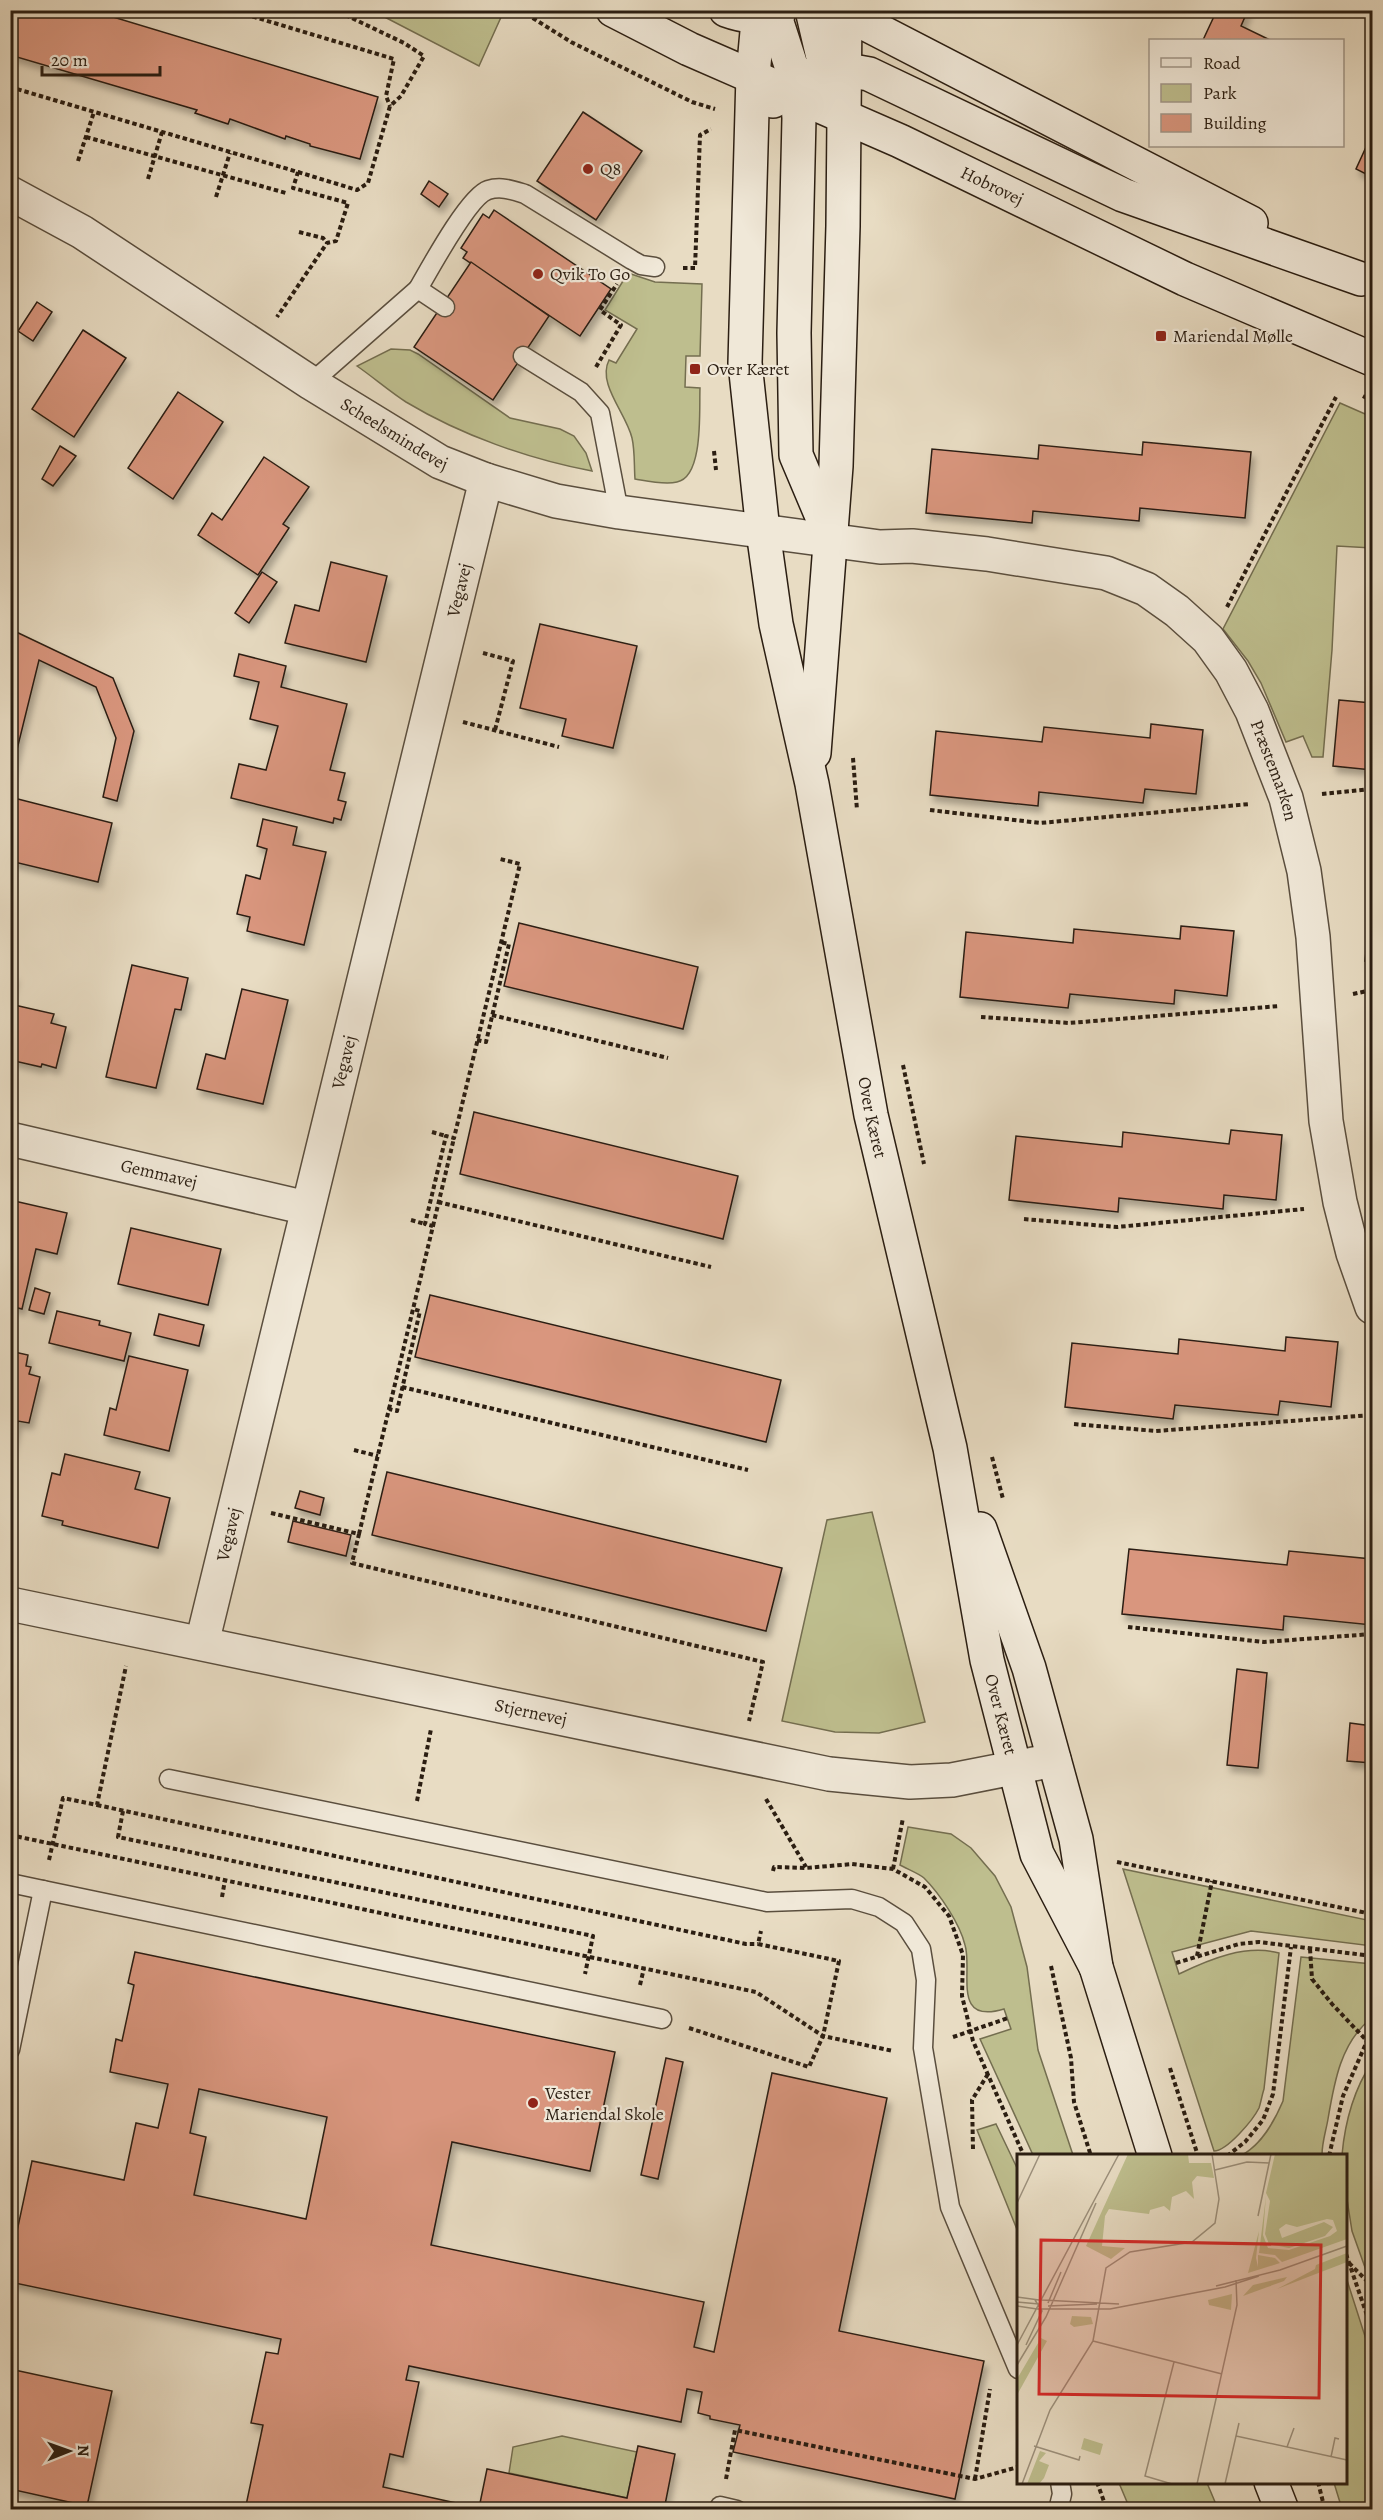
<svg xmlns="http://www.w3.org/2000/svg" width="1383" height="2520" font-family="Alegreya,serif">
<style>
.green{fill:#bebe8e;stroke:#746e50;stroke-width:1.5}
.building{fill:#d9967e;stroke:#2b1e12;stroke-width:1.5;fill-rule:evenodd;filter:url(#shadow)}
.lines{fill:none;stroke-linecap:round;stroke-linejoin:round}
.lane-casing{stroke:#5a4e3e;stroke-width:21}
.street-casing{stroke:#5a4e3e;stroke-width:36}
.secondary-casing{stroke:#2b1e12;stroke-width:36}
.path{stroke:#2b1e12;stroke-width:4;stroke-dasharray:4.5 3;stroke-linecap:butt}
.lane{stroke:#f0e8d8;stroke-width:18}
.street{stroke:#f0e8d8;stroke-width:33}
.secondary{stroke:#f0e8d8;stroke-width:33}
.poi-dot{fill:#8f2418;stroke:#f0e8d8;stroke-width:2}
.labels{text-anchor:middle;stroke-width:4.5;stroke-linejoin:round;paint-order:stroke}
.poi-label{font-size:18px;fill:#2b1e12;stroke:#f0e8d8;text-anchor:start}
.street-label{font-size:18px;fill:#2b1e12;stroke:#f0e8d8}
.inset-road{fill:none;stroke:#9c907c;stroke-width:1.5}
.view{fill:#d62828;fill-opacity:0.15;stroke:#d62828;stroke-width:3}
.inset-edge{fill:none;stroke:#2b1e12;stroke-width:3}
</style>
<defs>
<filter id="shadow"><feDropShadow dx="3.5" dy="6" stdDeviation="3" flood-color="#0004"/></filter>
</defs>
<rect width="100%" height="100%" fill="#e8dcc3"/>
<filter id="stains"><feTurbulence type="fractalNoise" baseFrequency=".00333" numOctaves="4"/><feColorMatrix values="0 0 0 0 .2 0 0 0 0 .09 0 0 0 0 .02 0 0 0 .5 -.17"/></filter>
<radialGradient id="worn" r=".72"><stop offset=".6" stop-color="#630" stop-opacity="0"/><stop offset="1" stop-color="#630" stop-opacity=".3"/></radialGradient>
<!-- green -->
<g class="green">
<polygon points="495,10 502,15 479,66 373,11"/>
<path d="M628,273l27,9 47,2 -2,72h-14l-1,31 15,1c-1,21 4,89 -23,94 -13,3 -30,-1 -42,-3 -1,-13 0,-28 -3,-41 -6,-25 -35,-54 -23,-78l7,3 21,-34 -32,-19z"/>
<path d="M391,349l19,1 8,4 92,64 50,11 14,7 12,17 6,18c-64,-12 -131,-36 -186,-69 -17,-11 -33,-25 -49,-36z"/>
<polygon points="1340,403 1372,417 1372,548 1337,546 1332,650 1323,757 1312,757 1303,736 1286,742 1261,683 1248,661 1223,629"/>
<polygon points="872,1512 925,1722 879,1733 835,1732 782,1721 827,1520"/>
<path d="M908,1827l43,7 20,14 24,28 16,31 16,60 11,83 35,105h-40l-53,-116 31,-10 -7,-20c-53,16 -31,-38 -39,-64 -5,-21 -25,-51 -41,-67 -6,-5 -17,-9 -24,-13z"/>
<path d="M1123,1869l249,52v25l-121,-15 -79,21 7,22c31,-15 67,-30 100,-21l-15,136c-2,6 -3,13 -5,19 -6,12 -32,43 -45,43z"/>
<path d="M1301,1957l71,7v54c-31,23 -38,65 -44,101 -2,12 -6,23 -6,36h-80c20,-11 32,-33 41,-54z"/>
<path d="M1372,2062v225l-20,-56 -6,-38v-37l-4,-1c3,-34 11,-64 30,-93z"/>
<polygon points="996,2124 1018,2170 1018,2232 977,2130"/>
<polygon points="1346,2277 1372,2358 1372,2509 1342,2509 1334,2483 1346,2482"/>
<polygon points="562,2436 637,2452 627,2498 509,2473 513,2447"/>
<polygon points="1119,2483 1207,2483 1218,2509 1130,2509"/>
</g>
<!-- building -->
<g class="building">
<polygon points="10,10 90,10 378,97 360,159 310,146 310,144 286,136 285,139 230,119 228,124 195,113 197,110 10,55"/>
<polygon points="1217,10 1248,10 1241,26 1270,40 1203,40"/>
<polygon points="583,112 642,151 596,220 537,181"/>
<polygon points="1372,134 1372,177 1356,169"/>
<polygon points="429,181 448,194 439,207 421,194"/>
<polygon points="494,210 611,289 580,336 463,258 467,252 461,248 483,214 489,218"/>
<polygon points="471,262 549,316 493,400 414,347"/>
<polygon points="37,302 52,312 33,341 18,331"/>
<polygon points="83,330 126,358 74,437 32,409"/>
<polygon points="178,392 223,422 173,499 128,468"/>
<polygon points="1143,442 1251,452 1245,518 1140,508 1139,521 1033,511 1032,523 926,513 932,449 1038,459 1039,445 1142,455"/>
<polygon points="60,446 76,456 53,486 42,479"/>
<polygon points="264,457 309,487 283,524 289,528 258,575 198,535 212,513 222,520"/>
<polygon points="331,562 387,576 366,662 285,643 295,605 319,611"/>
<polygon points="262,572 277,582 249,623 235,613"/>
<polygon points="540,624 637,646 613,748 562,736 566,719 520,708"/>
<polygon points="10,629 113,678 134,731 117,801 103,797 116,738 96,687 39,660 10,778"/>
<polygon points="239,654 286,666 281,687 347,704 330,770 345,773 338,800 346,802 341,820 334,818 333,823 231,798 239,764 266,770 278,726 250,719 259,682 234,676"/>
<polygon points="1339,700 1372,703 1372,770 1333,766"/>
<polygon points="1151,724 1203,730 1196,794 1145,789 1143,803 1039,792 1038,806 930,795 936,731 1042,742 1044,727 1150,738"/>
<polygon points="10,797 112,823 98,882 10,861"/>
<polygon points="263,819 297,827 293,845 326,852 304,945 247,931 250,917 237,914 246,875 260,879 267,849 257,846"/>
<polygon points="1372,895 1372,962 1365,961"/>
<polygon points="519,923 698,967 683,1029 504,986"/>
<polygon points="1181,926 1234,931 1227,996 1175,990 1174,1004 1070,994 1068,1008 960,997 966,932 1073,943 1074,929 1180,939"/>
<polygon points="132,965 188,978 181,1010 175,1009 156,1088 106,1077"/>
<polygon points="10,975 14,976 10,992"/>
<polygon points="242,989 288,1000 263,1104 197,1089 206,1054 225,1059"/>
<polygon points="10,1004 54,1014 51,1023 66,1027 56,1068 42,1064 41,1067 10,1060"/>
<polygon points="474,1112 738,1176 723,1239 460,1174"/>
<polygon points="1231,1130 1282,1135 1276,1200 1224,1195 1223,1209 1119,1198 1118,1212 1009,1200 1016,1136 1122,1147 1123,1132 1229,1144"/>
<polygon points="10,1200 67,1213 57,1254 36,1249 22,1309 10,1306"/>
<polygon points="131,1228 221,1249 208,1305 118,1284"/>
<polygon points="35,1288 50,1293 44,1314 29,1310"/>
<polygon points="430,1295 781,1380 766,1442 415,1357"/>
<polygon points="57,1311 100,1321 99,1325 131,1333 124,1361 49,1343"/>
<polygon points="159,1314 204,1325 199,1346 154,1335"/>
<polygon points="1286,1337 1338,1342 1331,1407 1280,1401 1278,1415 1175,1405 1173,1419 1065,1407 1072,1343 1178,1354 1179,1339 1285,1351"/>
<polygon points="10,1351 28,1355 26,1366 31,1367 29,1374 40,1377 29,1423 18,1421 10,1451"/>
<polygon points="129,1356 188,1370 169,1451 104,1435 110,1408 116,1410"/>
<polygon points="65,1454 140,1472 135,1489 170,1498 158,1548 62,1525 63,1521 42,1516 52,1473 60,1475"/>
<polygon points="387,1472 782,1568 766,1631 372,1535"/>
<polygon points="300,1491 324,1498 320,1515 295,1508"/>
<polygon points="293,1521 351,1535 346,1556 288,1542"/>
<polygon points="1129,1549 1287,1565 1289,1551 1372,1559 1372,1625 1284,1616 1283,1630 1122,1614"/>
<polygon points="1237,1669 1267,1673 1258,1768 1227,1765"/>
<polygon points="1350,1723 1372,1726 1372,1763 1347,1761"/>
<path d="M135,1952l480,100 -25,119 -138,-29 -21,103 273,57 -10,45 20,5 58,-279 115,25 -48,233 145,30 -29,138 -222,-47 7,-27 -30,-6v-3l-12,-3 4,-21 -15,-3 -6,33 -272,-56 -3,14 13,2 -16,75 -13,-3 -7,33 96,21 8,-39 140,29 11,-52 37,8 -11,56h-419l18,-85 -12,-2 15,-71 12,2 3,-15 -271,-57v-18l22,-103 92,19 12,-57 22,5 10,-44 -58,-12 6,-33 6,2 12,-56 -6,-2zM199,2089l128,28 -21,102 -112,-24 12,-58 -16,-4z"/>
<polygon points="666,2058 683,2062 658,2179 641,2175"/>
<polygon points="10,2369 112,2391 87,2506 10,2489"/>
</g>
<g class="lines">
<defs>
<g id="lane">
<path d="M418,289c11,-19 51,-93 70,-99 13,-4 24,0 37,4l107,66 9,5 14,2"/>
<polyline points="523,356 581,392 600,413 619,512"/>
<polyline points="311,383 418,289 445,307"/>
<polyline points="169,1779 767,1902 852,1899 879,1907 904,1923 921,1949 926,1980 923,2048 950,2207 1018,2369"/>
<polyline points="10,1883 43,1890"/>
<polyline points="10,2050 43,1890 662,2019"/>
<polyline points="720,2510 720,2506 737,2510"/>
<polyline points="1058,2510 1062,2494 1060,2482"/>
</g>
<g id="street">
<path id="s1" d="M10,193l72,39 229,151 129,79 46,18 70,21 63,11 261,35 32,-1 75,8 119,19 40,16 31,22 31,28 23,32 21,40 34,87 18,73 9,66 13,184 14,81 13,51 19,54"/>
<path id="s2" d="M10,1139l297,69"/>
<path id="s3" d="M10,1604l819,170 81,8 42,-2 102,-20"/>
<path id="s4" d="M202,1643l284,-1163"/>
</g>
<g id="secondary">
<path id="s5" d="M613,10l76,39 211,92 285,138 187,80"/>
<path d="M726,10c19,7 34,8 53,2"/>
<path id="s6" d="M759,10l-6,65 -8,288 18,168 13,93 36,160 59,331 79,333 37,212 50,194 59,113"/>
<polyline points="773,10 796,81 799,118 794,333 796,455 829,533"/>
<polyline points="812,10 826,70 835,89"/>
<polyline points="839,10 1251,223"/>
<path d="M773,101c31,-31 54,-35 96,-27l254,121 238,84"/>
<polyline points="814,753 836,466 843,226 845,10"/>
<polyline points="980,1529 1029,1668 1076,1839 1096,1967 1155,2156"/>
<polyline points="1271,2482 1282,2510"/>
</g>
</defs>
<!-- lane casing -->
<use href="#lane" class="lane-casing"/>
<!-- street casing -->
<use href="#street" class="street-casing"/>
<!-- secondary casing -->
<use href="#secondary" class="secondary-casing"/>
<!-- path -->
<g class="path">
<polyline points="231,10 394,59 386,96 390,106"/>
<polyline points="520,10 571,42 692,102 715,109"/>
<polyline points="10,87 298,172 293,188 348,203 336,241 327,243 277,317"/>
<polyline points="86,137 286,193"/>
<polyline points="78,161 94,112"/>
<polyline points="298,172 357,190 368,183 390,106 401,96 424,56 404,43 335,10"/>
<polyline points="148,179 162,132"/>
<polyline points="216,197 230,153"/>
<polyline points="299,232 323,238 327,243"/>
<polyline points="683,268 695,268 700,135 711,129"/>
<polyline points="596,367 621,325 600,310 617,284"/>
<polyline points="1363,396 1372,401"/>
<polyline points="714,451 716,470"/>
<polyline points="1227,607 1336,397"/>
<polyline points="483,653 513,661 495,730"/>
<polyline points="463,722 559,747"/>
<polyline points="853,758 857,810"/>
<polyline points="1322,794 1372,789"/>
<polyline points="930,810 1040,823 1250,804"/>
<polyline points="1353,994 1372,990"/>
<polyline points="492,1015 668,1058"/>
<polyline points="981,1017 1069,1023 1280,1006"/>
<polyline points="477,1040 486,1042 509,944 500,942"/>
<polyline points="903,1065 924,1164"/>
<polyline points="432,1132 446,1136"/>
<polyline points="438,1202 711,1267"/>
<polyline points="1024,1219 1117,1227 1304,1209"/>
<polyline points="411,1220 425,1224"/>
<polyline points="433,1226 454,1138"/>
<polyline points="402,1387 748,1470"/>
<polyline points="389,1409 433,1226 425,1224 446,1136 454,1138 520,864 500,859"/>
<polyline points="1074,1424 1156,1431 1372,1415"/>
<polyline points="354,1450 378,1456"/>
<polyline points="992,1457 1003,1499"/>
<polyline points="271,1513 359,1534 352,1563 763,1662 749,1721"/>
<polyline points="359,1534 389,1409 397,1411 420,1311 413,1309"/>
<polyline points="1128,1627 1264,1642 1372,1634"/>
<polyline points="766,1799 806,1867"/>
<polyline points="417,1801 431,1729"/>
<polyline points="97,1805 746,1944 758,1944"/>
<polyline points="123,1811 118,1837 593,1936 585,1974"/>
<polyline points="10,1835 756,1992 823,2036 893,2051"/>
<polyline points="49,1860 63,1798 97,1805 126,1666"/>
<polyline points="1117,1862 1372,1914"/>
<polyline points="893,1869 903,1818"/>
<polyline points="773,1871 774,1867 806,1868 852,1864 893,1869 925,1887 949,1916 963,1955 962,1996 973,2041 1024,2156"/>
<polyline points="222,1897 225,1880"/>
<polyline points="1310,1949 1312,1979 1332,2004 1367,2041"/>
<polyline points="1197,1956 1212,1881"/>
<polyline points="1176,1963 1239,1944 1259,1942 1372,1956"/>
<polyline points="1051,1966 1071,2058 1074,2102 1091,2156"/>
<polyline points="640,1985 644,1968"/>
<polyline points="689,2028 809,2067 823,2036 839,1961 758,1944 761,1931"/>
<polyline points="953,2037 1008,2018"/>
<polyline points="1170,2068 1198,2156"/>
<polyline points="973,2149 972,2100 988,2074"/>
<polyline points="1227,2156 1245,2142 1263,2120 1273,2094 1291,1947"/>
<polyline points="1329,2156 1343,2096 1367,2041 1372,2038"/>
<polyline points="1346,2254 1372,2330"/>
<polyline points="1349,2263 1372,2286"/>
<polyline points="726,2479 735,2430 975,2479 1018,2467"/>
<polyline points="975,2479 990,2389"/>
<polyline points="1097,2482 1107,2510"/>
<polyline points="1318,2482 1325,2510"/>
</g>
<!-- lane -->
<use href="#lane" class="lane"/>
<!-- street -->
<use href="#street" class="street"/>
<!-- secondary -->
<use href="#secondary" class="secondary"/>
</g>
<!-- markers -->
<g class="poi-dot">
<circle cx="588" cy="169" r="6"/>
<circle cx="538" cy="274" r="6"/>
<rect x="1155" y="330" width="12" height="12" rx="3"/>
<rect x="689" y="363" width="12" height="12" rx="3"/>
<circle cx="533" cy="2103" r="6"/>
</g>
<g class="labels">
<!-- poi labels -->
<g class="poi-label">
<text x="600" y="175">Q8</text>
<text x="550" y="280">Qvik To Go</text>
<text x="1173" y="342">Mariendal Mølle</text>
<text x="707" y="375">Over Kæret</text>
<text x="545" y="2099">Vester<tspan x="545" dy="21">Mariendal Skole</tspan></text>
</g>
<!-- street labels -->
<g class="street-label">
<text dy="6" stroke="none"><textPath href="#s5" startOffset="418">Hobrovej</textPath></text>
<text dy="6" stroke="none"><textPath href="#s1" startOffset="454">Scheelsmindevej</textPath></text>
<text dy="6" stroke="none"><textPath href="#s4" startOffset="1084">Vegavej</textPath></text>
<text dy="6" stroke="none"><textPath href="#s1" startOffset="1456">Præstemarken</textPath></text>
<text dy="6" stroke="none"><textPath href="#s4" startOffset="598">Vegavej</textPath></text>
<text dy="6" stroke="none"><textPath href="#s6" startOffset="1119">Over Kæret</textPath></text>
<text dy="6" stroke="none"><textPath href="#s2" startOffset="153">Gemmavej</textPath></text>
<text dy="6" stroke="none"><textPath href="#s4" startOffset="112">Vegavej</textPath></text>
<text dy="6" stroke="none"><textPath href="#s3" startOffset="532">Stjernevej</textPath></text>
<text dy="6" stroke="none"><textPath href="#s6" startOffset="1730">Over Kæret</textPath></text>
</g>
</g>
<!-- overview -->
<g transform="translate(1017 2154)">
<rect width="330" height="330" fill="#e8dcc3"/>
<path d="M111,0h60l1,9h22l3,15 -17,-2 -5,6 2,17 -8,-8 -14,6 -2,14 -6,-5 -14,4 -1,4 -40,-5 -4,7 -3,30 23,2 -14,11 -25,-13zM258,0h72v85l-65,23 -7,-7 -16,-2 7,-57 -3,39 5,13 21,2 41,-14 7,-5 -4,-11 -6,-1 -30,8 -11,-3 -7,5 3,9 42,-16 9,5 -8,9 -36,12 -20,-4 -4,-10 5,-33 -4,-8zM242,77l-3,27 2,9v-12l17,3 5,5 -32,10zM330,99v9l-70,27 38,-20 1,-4zM270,123l-3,4 -41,15 10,-11zM215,140l-1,16 -22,-5 -1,-5zM55,162l19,1 2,7 -19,3 -4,-3zM24,184l6,3 -30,54v-16zM67,284l19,6 -3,11 -19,-6zM23,297l6,2 -7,8 10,4 -5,13 -5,6h-12z" fill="#bebe8e"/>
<path class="inset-road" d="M198,16l32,-8 22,1M0,49l23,-49M241,62l13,-62M199,132l64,-16 67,-24M0,143l22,3M25,146l77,4M0,148l22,2M31,149l13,-31M0,152l20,3M31,152l49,-2M20,155h73l115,-22 34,-11M76,187l129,33M0,191l102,-191M9,191l16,-34 -7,-11M0,211l29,-48 50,-114M219,282l111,24M17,292l45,14 1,-4M270,293l7,-19M314,303l4,-19 4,1M5,330l28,-74 43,-69 13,-73 24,-16 62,-10 23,-19 4,-24 -7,-45M155,330l-27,-8 29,-114M180,330l40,-179 -1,-25M208,330l14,-61"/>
<path class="view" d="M24,86l280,5 -2,153 -280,-4z"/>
<rect width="330" height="330" class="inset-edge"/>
</g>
<!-- margin -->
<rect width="1383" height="2520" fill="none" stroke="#e8dcc3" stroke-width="36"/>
<rect x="12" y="12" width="1359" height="2496" fill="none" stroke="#2b1e12" stroke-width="3"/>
<rect x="18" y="18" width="1347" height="2484" fill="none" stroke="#2b1e12" stroke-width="1.5"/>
<!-- legend -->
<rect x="1149" y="39" width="195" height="108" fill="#f0e8d8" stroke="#a19789" stroke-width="1.5"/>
<rect x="1161" y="58" width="30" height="9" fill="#f0e8d8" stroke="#a19789" stroke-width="1.5"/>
<text x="1203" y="69" font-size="18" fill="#2b1e12">Road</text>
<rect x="1161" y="84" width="30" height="18" fill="#bebe8e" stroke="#a19789" stroke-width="1.5"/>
<text x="1203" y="99" font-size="18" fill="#2b1e12">Park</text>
<rect x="1161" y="114" width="30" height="18" fill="#d9967e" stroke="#a19789" stroke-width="1.5"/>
<text x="1203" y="129" font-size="18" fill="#2b1e12">Building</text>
<!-- north arrow -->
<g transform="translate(69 2451) rotate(89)" stroke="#f0e8d8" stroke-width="4.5" paint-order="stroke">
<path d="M0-4.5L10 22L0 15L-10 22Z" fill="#2b1e12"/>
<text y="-9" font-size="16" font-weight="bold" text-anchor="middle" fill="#2b1e12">N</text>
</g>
<!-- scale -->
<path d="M42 66v9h118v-9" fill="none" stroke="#2b1e12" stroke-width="3"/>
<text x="51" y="66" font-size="18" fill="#2b1e12" stroke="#f0e8d8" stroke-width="4.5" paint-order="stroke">20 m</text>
<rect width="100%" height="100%" filter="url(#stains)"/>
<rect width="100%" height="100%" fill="url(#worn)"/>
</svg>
